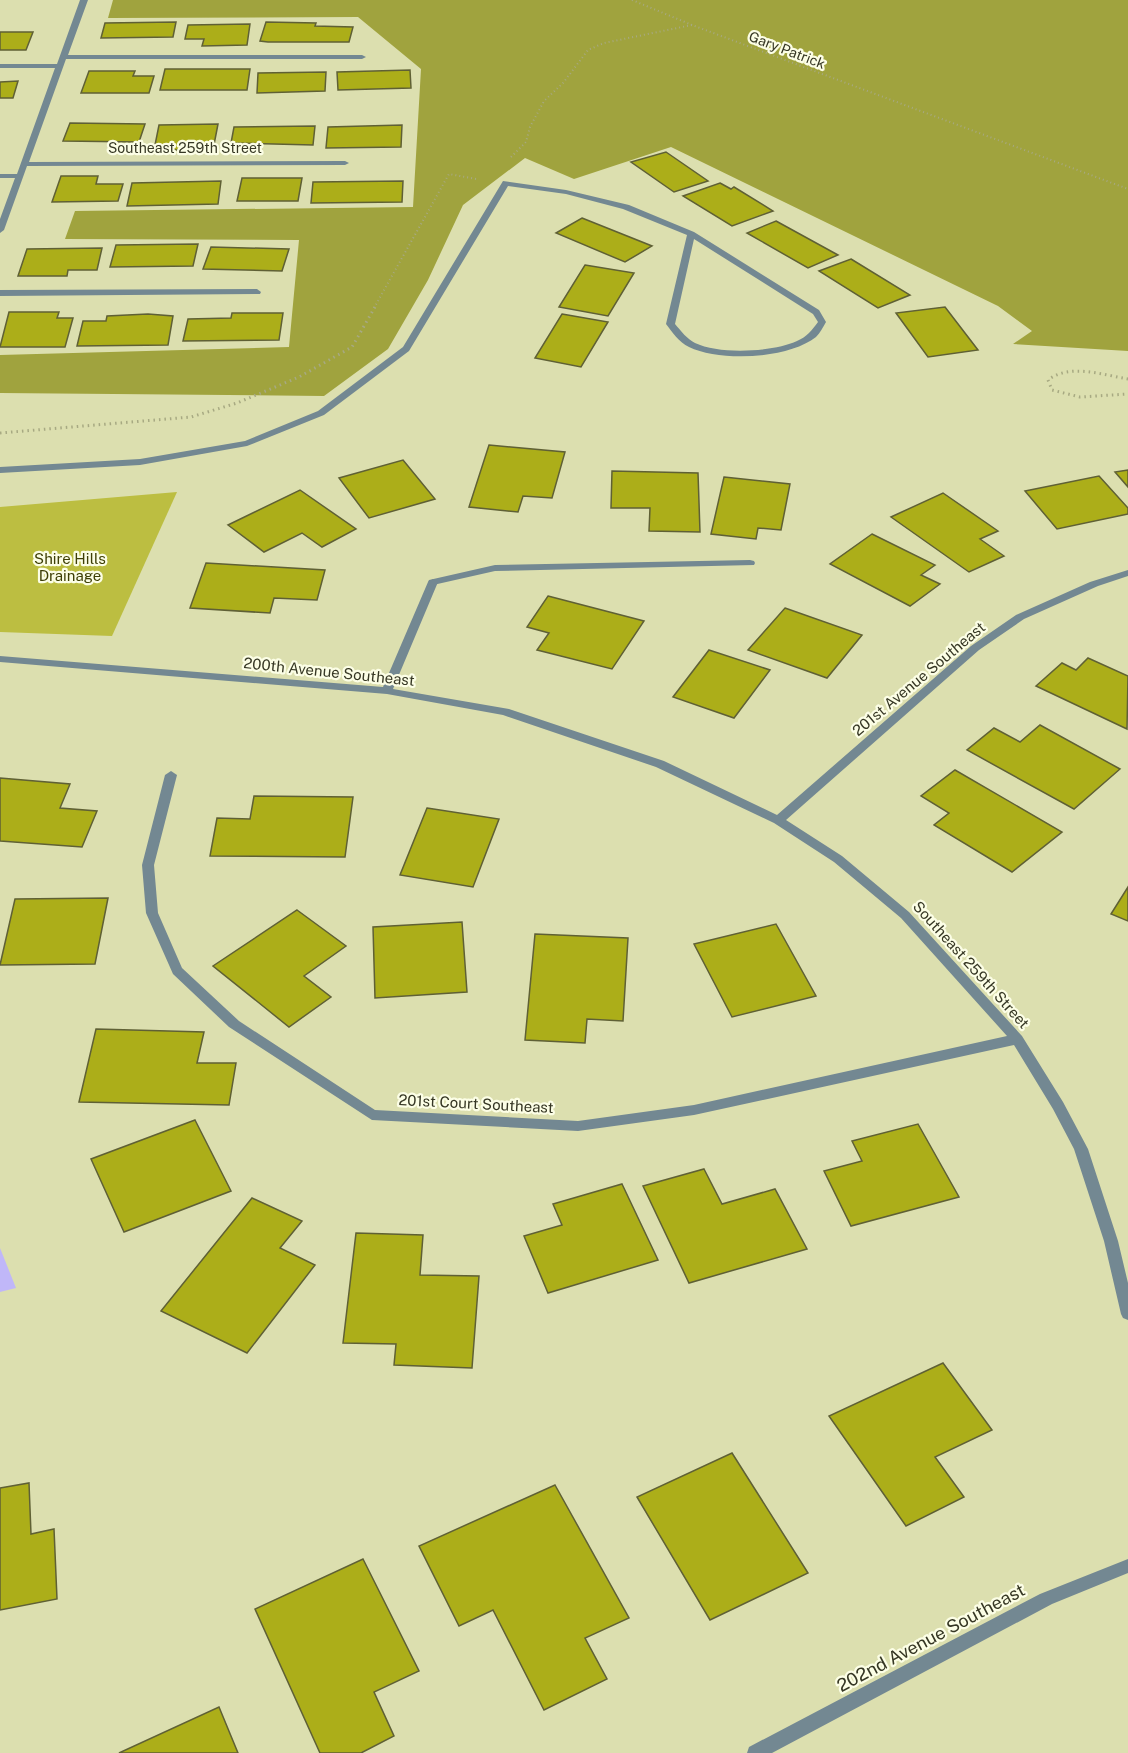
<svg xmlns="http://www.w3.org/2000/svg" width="1128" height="1753" font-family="'Public Sans',sans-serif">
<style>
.green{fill:#bcbe41}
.forest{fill:#a0a33e}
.water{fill:#c0b7f8}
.building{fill:#acae19;stroke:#5f6035;stroke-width:1.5}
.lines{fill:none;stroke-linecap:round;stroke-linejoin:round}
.path-far1{stroke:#a7a982;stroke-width:2;stroke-dasharray:1 3;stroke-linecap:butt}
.path{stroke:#a7a982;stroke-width:3;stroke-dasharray:1.5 4;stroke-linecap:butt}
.service{fill:#738892;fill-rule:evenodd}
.minor{fill:#738892;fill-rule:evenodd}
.labels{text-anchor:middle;stroke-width:4.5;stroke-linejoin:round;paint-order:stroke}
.far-street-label{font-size:14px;fill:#363724;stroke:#fcfee6}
.park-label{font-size:15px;fill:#3e3f06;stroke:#fcfee6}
.street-label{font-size:15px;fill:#363724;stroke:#fcfee6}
.near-street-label{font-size:18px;fill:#363724;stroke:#fcfee6}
</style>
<rect width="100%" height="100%" fill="#dcdfaf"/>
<!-- green -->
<polygon class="green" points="177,492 112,636 0,632 0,507"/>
<!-- forest -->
<polygon class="forest" points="113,0 1128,0 1128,351 1013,344 1032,331 998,306 671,147 574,179 525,158 463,205 428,280 388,349 324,396 0,393 0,355 289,347 299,240 65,239 75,211 413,207 421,69 358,17 108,18"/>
<!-- water -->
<polygon class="water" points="0,1248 16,1288 0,1292"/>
<!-- building -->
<g class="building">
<polygon points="176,22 173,37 101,38 105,23"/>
<polygon points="266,22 316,23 315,26 353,27 349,42 268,42 260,41"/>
<polygon points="250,24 247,45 202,46 204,39 185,39 188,25"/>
<polygon points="0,32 33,32 26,50 0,50"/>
<polygon points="165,69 250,69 247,90 160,90"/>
<polygon points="410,70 411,88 338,90 337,72"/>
<polygon points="89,71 135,71 133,76 154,76 149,93 81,93"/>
<polygon points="326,72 325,91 257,93 258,73"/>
<polygon points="18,81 13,98 0,98 0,82"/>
<polygon points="70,123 145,124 139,142 63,141"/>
<polygon points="218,124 213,150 169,150 171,145 155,145 159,125"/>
<polygon points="402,125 401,147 326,148 328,127"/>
<polygon points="315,126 313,145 231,143 234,127"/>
<polygon points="666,152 708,181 674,192 631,162"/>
<polygon points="61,176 98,176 96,184 123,184 118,201 52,202"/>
<polygon points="242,178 302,178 298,201 237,201"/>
<polygon points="221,181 218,204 127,206 132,183"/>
<polygon points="403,181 402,202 311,203 313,182"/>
<polygon points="720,183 731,189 734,187 773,211 732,226 683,196"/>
<polygon points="582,218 652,246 625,262 556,233"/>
<polygon points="776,221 838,255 808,268 747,233"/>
<polygon points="198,244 193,266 110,267 116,245"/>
<polygon points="211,247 289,249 282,271 203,269"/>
<polygon points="102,248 97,270 68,270 67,276 18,276 27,249"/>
<polygon points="851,259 910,295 878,308 819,271"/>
<polygon points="585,265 634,273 608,316 559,307"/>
<polygon points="945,307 978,350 928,357 896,313"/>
<polygon points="9,312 59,312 57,318 73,318 65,347 0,347"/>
<polygon points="232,313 283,313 279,340 183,341 188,319 231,318"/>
<polygon points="148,314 173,316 168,345 77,346 83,321 106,321 107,316"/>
<polygon points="562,314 608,322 581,367 535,358"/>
<polygon points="489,445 565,452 552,498 523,496 518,512 469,507"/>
<polygon points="403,460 435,499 369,518 339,478"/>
<polygon points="1128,470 1128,487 1115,472"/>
<polygon points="612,471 698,473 700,532 649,531 650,508 611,508"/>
<polygon points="1099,476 1128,508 1128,514 1057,529 1025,491"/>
<polygon points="724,477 790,484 781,530 758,528 756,539 711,534"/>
<polygon points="300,490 356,529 322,547 302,533 264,552 228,525"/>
<polygon points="943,493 998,531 980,539 1004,556 969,572 891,517"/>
<polygon points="872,534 935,565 921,575 940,584 910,606 830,564"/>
<polygon points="206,563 325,570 317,600 274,598 270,613 190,608"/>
<polygon points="548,596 644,621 612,669 537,650 549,633 527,627"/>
<polygon points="785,608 862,635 827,678 748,650"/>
<polygon points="709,650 770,670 734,718 673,697"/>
<polygon points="1088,658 1128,676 1127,729 1036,686 1062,663 1076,670"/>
<polygon points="1040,725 1120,769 1074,809 967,750 994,728 1020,742"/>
<polygon points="955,770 1062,832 1012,872 934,825 949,813 921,796"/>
<polygon points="0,778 70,784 60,808 97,811 82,847 0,841"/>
<polygon points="254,796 353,797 345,857 210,856 217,818 250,819"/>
<polygon points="427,808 499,819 473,887 400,875"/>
<polygon points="1128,887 1128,921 1111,914"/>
<polygon points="108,898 95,964 0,965 15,899"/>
<polygon points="297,910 346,946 304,976 331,997 289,1027 213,966"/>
<polygon points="462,922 467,992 375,998 373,927"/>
<polygon points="776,924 816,996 732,1017 694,944"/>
<polygon points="535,934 628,938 623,1021 587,1019 585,1043 525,1040"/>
<polygon points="96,1029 204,1032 197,1063 236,1063 229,1105 79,1102"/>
<polygon points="195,1120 231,1191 124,1232 91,1159"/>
<polygon points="918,1124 959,1197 851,1226 824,1171 862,1161 852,1141"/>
<polygon points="704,1169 722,1204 775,1189 807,1249 689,1283 643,1186"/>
<polygon points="622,1184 658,1260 548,1293 524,1236 562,1225 553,1204"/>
<polygon points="252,1198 302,1221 280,1248 315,1265 247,1353 161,1311"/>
<polygon points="356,1233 423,1235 420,1275 479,1276 472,1368 394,1365 396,1344 343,1343"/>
<polygon points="943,1363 992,1430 935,1457 964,1497 906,1526 829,1416"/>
<polygon points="732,1453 808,1573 710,1620 637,1497"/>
<polygon points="29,1483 31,1534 54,1529 57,1599 0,1610 0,1488"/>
<polygon points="555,1485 629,1618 585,1638 607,1679 544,1710 493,1610 459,1626 419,1546"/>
<polygon points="363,1559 419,1671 374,1692 394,1736 361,1753 320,1753 255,1609"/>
<polygon points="219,1707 238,1753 119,1753"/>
</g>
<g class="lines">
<!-- path-far1 -->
<g class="path-far1">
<polyline points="632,0 692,25"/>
<polyline points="511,157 526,142 530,127 544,101 563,83 588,50 604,43 692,25 1128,189"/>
<polyline points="374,308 449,174 476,179"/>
</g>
<!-- path -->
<g class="path">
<path d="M1128,379c-25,-4 -58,-16 -80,1l4,10 28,7 48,-3"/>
<polyline points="0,433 191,417 237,403 299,377 352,347 375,307"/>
</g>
<!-- service -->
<polygon class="service" points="750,560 754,561 755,563 754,565 495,571 433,585 428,582 429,580 495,565"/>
<!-- minor -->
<g class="minor">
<polygon points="80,0 88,0 68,55 362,55 366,57 362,59 66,59 29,162 345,161 349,163 345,165 27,166 4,230 0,233 0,219 15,178 0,178 0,174 17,174 55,68 0,68 0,64 57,64"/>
<path d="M503,181l63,9 63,15 65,27 125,78 7,12c-3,5 -6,11 -10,15 -28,22 -96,25 -127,10 -10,-5 -17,-15 -23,-23l21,-89 -64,-26 -57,-15 -58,-8 -99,165 -85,64 -77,31 -107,19 -140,8v-6l140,-8 105,-18 73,-30 85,-64zM694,239l119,75 5,8c-6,8 -11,15 -21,19 -24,11 -77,14 -102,2 -8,-4 -14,-12 -20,-19z"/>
<polygon points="257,289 261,292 260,294 0,296 0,290"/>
<polygon points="1128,570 1128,576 1098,586 1024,619 979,650 786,820 842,856 909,912 1022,1036 1063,1102 1088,1149 1118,1241 1128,1283 1128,1320 1123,1318 1121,1314 1104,1241 1074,1149 1053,1109 1014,1045 694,1115 578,1131 372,1120 229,1027 173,974 146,913 142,865 165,775 171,771 177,775 154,865 158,913 182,968 239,1021 375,1110 578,1121 694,1105 1007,1036 901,918 834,862 774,823 656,767 503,715 387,694 0,662 0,656 383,687 428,582 433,579 438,582 393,689 509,709 664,761 777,815 971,646 1016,615 1090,582"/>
<polygon points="1128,1559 1128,1573 1052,1604 772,1753 747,1753 749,1747 1040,1594"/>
</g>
</g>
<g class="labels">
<!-- far-street labels -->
<g class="far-street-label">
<text transform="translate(787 50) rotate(21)" y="5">Gary Patrick</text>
<text x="185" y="153">Southeast 259th Street</text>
</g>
<!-- park labels -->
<g class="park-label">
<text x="70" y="564">Shire Hills<tspan x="70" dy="17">Drainage</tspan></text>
</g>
<!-- street labels -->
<g class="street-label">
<text transform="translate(329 672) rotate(6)" y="5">200th Avenue Southeast</text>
<text transform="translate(919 679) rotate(-40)" y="5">201st Avenue Southeast</text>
<text transform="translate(971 965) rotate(48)" y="5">Southeast 259th Street</text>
<text transform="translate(476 1104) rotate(3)" y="5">201st Court Southeast</text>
</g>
<!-- near-street labels -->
<g class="near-street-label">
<text transform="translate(931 1638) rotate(-28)" y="6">202nd Avenue Southeast</text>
</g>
</g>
</svg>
